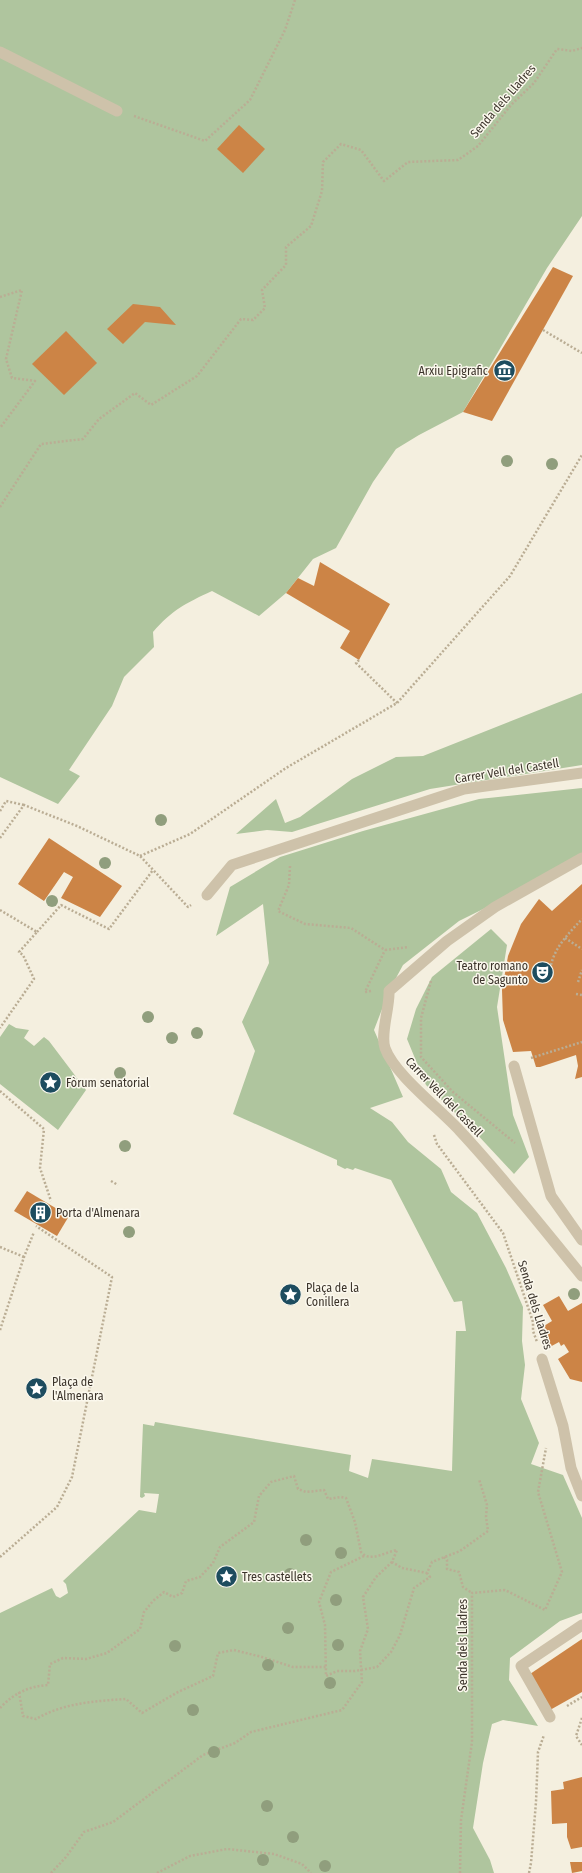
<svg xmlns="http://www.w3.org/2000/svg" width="582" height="1873" font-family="'Fira Sans Condensed',sans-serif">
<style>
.green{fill:#afc59e}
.building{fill:#cc8446}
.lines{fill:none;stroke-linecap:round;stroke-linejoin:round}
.path{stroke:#baad94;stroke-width:2.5;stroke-dasharray:2 2;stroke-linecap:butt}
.service{stroke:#cec2aa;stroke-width:11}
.pedestrian{stroke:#cec2aa;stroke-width:11}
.tree{fill:#909e7d}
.labels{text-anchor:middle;stroke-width:3;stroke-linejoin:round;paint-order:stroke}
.street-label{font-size:12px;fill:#3b332a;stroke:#fbf8ed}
.poi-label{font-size:12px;fill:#3b332a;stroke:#fbf8ed;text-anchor:start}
</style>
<rect width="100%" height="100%" fill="#f4efdf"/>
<!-- green -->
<g class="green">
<path d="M0,0h582v216l-35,52 -84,144 -44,23 -23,14 -23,33 -37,66 -23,11 -27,34 -27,23 -47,-25c-26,12 -40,19 -59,41l1,15 -30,30 -12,29 -43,64 11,6 -22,28 -58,-27z"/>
<polygon points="582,693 582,765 430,789 292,832 267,830 236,834 276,799 285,823 300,817 352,779 396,757 423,756"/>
<polygon points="582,788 582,860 459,921 403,965 389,991 374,1030 403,1097 370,1108 392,1122 408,1142 441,1169 451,1192 477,1213 506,1268 523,1307 522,1341 525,1365 521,1399 539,1443 531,1464 563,1475 582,1518 582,1613 560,1621 510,1658 509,1680 538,1726 503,1720 492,1724 483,1763 473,1828 490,1860 494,1873 0,1873 0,1613 52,1588 56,1596 60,1598 68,1593 66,1584 63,1581 139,1510 156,1513 159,1494 144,1493 145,1496 142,1498 140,1497 143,1424 154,1426 155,1422 351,1455 349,1471 368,1478 372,1459 452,1471 456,1331 466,1331 462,1301 454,1302 391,1180 355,1168 353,1170 347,1168 345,1169 337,1165 337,1160 233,1114 255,1051 242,1022 269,963 263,904 216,936 230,887 280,857 363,831 479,799"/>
<polygon points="491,929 507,945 497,1007 513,1115 529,1157 514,1174 473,1130 426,1085 407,1039 416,1009 432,977"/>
<polygon points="9,1024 16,1028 29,1030 24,1038 34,1046 44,1037 49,1041 86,1090 58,1130 0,1084 0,1037"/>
</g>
<!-- building -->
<g class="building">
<polygon points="239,125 265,149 243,173 217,149"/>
<polygon points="553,267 573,276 492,421 463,412"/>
<polygon points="133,304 160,307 176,325 145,322 123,344 107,329"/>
<polygon points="66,331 97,363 64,395 32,364"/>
<polygon points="320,562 390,604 359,660 340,648 350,631 286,593 298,578 314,586"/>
<polygon points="49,838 122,886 100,917 61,898 73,877 64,872 44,901 18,884"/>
<polygon points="582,884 582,1077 575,1079 578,1066 576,1055 540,1067 536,1067 531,1051 513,1052 503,1020 502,990 508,956 521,924 539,899 552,911"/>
<polygon points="27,1191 69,1216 57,1236 14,1211"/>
<polygon points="559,1296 568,1311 582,1303 582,1382 570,1379 558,1359 569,1352 564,1344 561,1346 559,1342 548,1348 539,1329 552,1321 543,1305"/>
<polygon points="582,1639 582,1692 550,1710 530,1674"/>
<polygon points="582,1777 582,1847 571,1849 567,1837 567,1823 552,1824 551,1791 564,1789 563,1782"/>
<polygon points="570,1862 582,1862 582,1871 572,1873"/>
</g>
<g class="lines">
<!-- path -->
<g class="path">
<polyline points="134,116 205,141 250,100 285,30 295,0"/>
<polyline points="0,297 22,290 6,359 12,378 35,381 0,428"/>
<polyline points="543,330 582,353"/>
<polyline points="0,507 41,444 83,439 99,419 135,393 151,405 197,376 241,319 253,320 265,308 262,290 286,265 286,247 311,226 322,191 323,162 341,144 361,150 384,181 408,162 458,160 478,146 511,105 534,83 557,49 572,51 582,48"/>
<polyline points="359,660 356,663 397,703"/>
<polyline points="0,811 6,801 24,805"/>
<polyline points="0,838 24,805 77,826 140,856 188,907 191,905"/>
<polyline points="140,856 190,834 286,768 397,703 510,576 582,455"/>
<polyline points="290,866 289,885 278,911 305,924 351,928 385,950 409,947"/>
<polyline points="0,910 37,932 19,952 23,955 34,979 0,1028"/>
<polyline points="37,932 61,905 109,929 153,870"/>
<polyline points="565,938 582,949"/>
<path d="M551,965c4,-18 18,-32 31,-46"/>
<polyline points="431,981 421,1018 421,1057 453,1092 515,1143"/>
<polyline points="578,982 582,970"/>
<polyline points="371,991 365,992 385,950"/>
<polyline points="576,994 582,995"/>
<polyline points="531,1058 582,1042"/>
<polyline points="0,1091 44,1129 40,1168 51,1201"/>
<polyline points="434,1135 437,1144 503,1233 533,1322 533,1331 537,1342"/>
<polyline points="111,1181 118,1185"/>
<polyline points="0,1247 24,1257"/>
<polyline points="0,1330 24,1257 34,1232"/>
<polyline points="364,1556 331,1572 319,1602 325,1625 326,1676 337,1671 355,1671 377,1667 391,1652 400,1635 414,1588 430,1577 427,1573"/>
<polyline points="0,1557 57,1507 72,1477 112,1277 36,1226"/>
<polyline points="444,1557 447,1560 447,1569 459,1572 463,1587 472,1593"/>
<path d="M19,1692l4,24 13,3c27,-16 60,-18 90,-20l16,14 36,-21 35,-16 5,-23 16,-3 28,7 31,10h33"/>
<polyline points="567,1706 582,1697"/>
<path d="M0,1708c13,-14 29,-22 48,-23l2,-21 13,-6 23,1 21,-6 33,-24 4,-17 9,-11 11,-9 9,5 9,-4 4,-12 14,-4 13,-14 7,-16 34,-25 5,-26 12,-14 23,-6 4,13 8,3 18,-2 4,9 13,-2 5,1 9,24 6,30c9,11 24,0 36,-2l-5,12 10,6 25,5 5,-11 28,-11 28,-20 -2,-14 1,-12 -8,-26"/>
<polyline points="582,1718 576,1736 582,1745"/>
<polyline points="51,1873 66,1857 84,1832 113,1822 203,1755 235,1743 251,1732 342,1710 362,1682 360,1651 368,1629 363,1597 376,1577 392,1562"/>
<polyline points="157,1873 190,1856 227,1849 274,1854 302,1864 311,1873"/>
<polyline points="460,1873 461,1820 472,1742 472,1593 505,1590 545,1610 562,1572 538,1492 546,1448"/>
<polyline points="529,1873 531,1863 536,1802 538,1752 544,1735"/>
</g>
<!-- service -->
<g class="service">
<polyline points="0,52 117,111"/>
<path d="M582,858l-87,49 -48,34 -58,50c1,16 -9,43 -4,57 9,26 55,61 75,83 43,46 82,96 122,145"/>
<polyline points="207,895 232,865 464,789 582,773"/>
<polyline points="514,1066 551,1196 582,1240"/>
</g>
<!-- pedestrian -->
<g class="pedestrian">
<polyline points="542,1359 563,1426 571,1468 582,1496"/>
<polyline points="550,1717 521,1666 582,1625"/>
</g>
</g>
<!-- trees -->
<g class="tree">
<circle cx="507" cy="461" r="6"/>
<circle cx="552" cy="464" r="6"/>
<circle cx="161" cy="820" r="6"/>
<circle cx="105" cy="863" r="6"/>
<circle cx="52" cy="901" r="6"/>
<circle cx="148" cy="1017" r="6"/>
<circle cx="197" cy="1033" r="6"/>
<circle cx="172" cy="1038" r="6"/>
<circle cx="120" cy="1073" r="6"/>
<circle cx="125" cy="1146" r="6"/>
<circle cx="129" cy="1232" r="6"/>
<circle cx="574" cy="1294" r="6"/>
<circle cx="306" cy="1540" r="6"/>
<circle cx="341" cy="1553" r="6"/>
<circle cx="290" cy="1574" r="6"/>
<circle cx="336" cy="1600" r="6"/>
<circle cx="288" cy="1628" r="6"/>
<circle cx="338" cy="1645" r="6"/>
<circle cx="175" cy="1646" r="6"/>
<circle cx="268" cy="1665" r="6"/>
<circle cx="330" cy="1683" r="6"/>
<circle cx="193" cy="1710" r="6"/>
<circle cx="214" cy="1752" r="6"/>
<circle cx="267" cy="1806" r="6"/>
<circle cx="293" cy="1837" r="6"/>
<circle cx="263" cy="1860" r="6"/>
<circle cx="325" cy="1866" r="6"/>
</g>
<!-- icons -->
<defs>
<symbol id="museum-disc" viewBox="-11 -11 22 22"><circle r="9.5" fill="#1d4c5f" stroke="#fbf8ed"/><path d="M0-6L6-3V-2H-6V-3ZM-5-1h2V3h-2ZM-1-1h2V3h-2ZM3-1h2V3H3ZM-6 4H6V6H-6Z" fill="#fff"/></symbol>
<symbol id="theatre-disc" viewBox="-11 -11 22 22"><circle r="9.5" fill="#1d4c5f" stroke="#fbf8ed"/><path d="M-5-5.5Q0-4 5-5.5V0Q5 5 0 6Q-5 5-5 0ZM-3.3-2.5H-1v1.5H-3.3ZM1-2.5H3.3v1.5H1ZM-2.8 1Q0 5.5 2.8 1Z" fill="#fff"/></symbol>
<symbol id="sight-disc" viewBox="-11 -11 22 22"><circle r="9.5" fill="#1d4c5f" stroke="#fbf8ed"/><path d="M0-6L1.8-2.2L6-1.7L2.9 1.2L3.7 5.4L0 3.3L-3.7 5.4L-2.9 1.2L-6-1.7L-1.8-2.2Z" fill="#fff"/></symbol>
<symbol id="building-disc" viewBox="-11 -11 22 22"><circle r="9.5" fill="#1d4c5f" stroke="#fbf8ed"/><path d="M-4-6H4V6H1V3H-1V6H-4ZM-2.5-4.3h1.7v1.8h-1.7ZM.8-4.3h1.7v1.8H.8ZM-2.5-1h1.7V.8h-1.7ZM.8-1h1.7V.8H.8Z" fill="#fff"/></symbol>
</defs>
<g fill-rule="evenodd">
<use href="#museum-disc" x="492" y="358" width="25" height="25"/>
<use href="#theatre-disc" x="530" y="960" width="25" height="25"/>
<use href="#sight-disc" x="38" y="1070" width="25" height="25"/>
<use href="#building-disc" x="28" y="1200" width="25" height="25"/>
<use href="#sight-disc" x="278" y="1282" width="25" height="25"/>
<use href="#sight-disc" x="24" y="1376" width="25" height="25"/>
<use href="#sight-disc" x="214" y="1564" width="25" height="25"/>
</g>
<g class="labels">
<!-- street labels -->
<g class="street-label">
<text transform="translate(503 101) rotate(-49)" y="4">Senda dels Lladres</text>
<text transform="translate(507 771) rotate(-9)" y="4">Carrer Vell del Castell</text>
<text transform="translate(444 1097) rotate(46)" y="4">Carrer Vell del Castell</text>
<text transform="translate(535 1305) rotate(73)" y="4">Senda dels Lladres</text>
<text transform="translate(463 1645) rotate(-90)" y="4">Senda dels Lladres</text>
</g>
<!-- poi labels -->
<g class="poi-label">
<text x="488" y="375" text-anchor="end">Arxiu Epigrafic</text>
<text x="528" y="970" text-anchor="end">Teatro romano<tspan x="528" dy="14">de Sagunto</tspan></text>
<text x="66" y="1087">Fòrum senatorial</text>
<text x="56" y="1217">Porta d'Almenara</text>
<text x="306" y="1292">Plaça de la<tspan x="306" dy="14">Conillera</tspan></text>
<text x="52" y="1386">Plaça de<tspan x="52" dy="14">l'Almenara</tspan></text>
<text x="242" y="1581">Tres castellets</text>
</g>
</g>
</svg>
